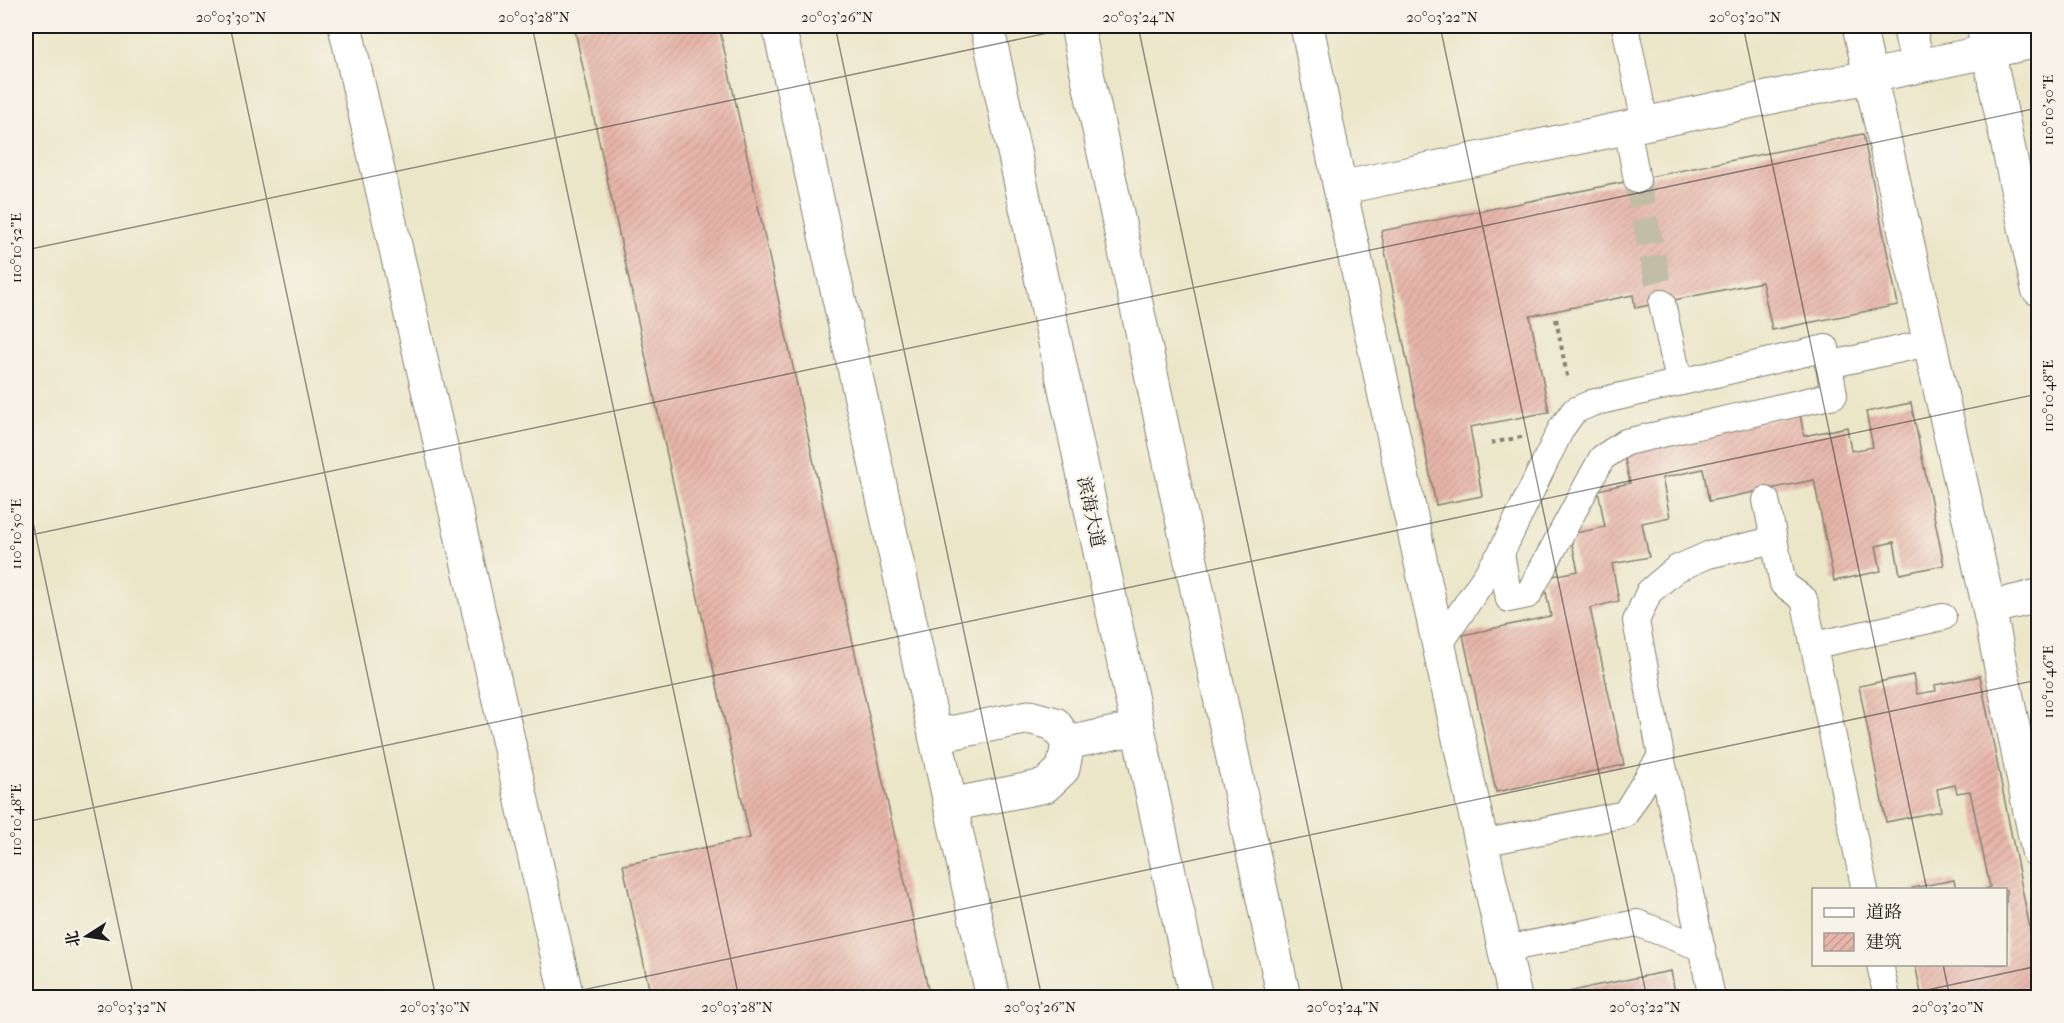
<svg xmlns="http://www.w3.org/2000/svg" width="2064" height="1023" font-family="'IM FELL French Canon','Noto Serif SC',serif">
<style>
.building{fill:url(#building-hatch)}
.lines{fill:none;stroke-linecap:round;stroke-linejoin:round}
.pedestrian-tunnel{stroke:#c2bea6;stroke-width:26;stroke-dasharray:26 13;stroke-linecap:butt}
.pedestrian-casing{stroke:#848172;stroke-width:28}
.minor-casing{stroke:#848172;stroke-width:35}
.trunk-casing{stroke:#848172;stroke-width:35}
.path{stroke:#848172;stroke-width:4;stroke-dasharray:4.5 4.5;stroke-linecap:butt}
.pedestrian{stroke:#fff;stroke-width:26}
.minor{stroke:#fff;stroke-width:33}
.trunk{stroke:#fff;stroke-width:33}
.ticks{fill:none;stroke:#1c1c1c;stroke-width:1.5;stroke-opacity:0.45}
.labels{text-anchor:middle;stroke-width:4.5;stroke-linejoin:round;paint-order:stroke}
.street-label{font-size:18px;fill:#1c1c1c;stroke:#f7f3e8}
.neatline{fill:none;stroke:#1c1c1c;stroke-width:2}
.ticks-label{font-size:15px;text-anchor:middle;fill:#1c1c1c}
</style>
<defs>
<pattern id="building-hatch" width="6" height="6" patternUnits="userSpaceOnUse" patternTransform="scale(1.5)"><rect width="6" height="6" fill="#e7b5a9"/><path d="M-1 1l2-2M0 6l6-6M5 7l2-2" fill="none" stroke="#c69b91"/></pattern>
</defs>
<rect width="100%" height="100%" fill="#f7f3e8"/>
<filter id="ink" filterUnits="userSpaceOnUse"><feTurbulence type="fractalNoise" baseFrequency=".0167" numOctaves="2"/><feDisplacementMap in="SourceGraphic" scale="12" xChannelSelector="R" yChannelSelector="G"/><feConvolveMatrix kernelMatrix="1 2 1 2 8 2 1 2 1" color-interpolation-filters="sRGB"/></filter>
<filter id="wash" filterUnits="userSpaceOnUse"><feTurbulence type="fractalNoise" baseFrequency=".008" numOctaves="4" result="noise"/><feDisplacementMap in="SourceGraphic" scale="24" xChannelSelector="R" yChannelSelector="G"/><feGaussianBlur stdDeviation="1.35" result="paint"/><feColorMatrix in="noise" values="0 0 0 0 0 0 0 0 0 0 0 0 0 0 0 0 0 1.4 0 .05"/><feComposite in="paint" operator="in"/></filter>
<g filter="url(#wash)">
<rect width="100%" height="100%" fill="#ece6c9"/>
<g id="blocks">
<path class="building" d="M574 26H719L930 998H651L623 865 750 838Z
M1863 134 1898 305 1772 330 1762 282 1635 308 1633 295 1530 316 1549 412 1470 427 1482 496 1436 505 1381 231Z
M1911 403 1944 565 1900 574 1894 542 1876 546 1881 571 1834 581 1814 480 1709 501 1703 469 1662 478 1670 517 1642 523 1649 557 1612 564 1619 601 1590 608 1624 765 1496 792 1463 635 1551 616 1543 578 1578 571 1570 534 1605 527 1598 490 1630 483 1623 450 1800 414 1804 436 1847 427 1851 451 1873 447 1866 412Z
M1913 675 1917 694 1936 691 1935 685 1980 676 2038 969V998H1922L1915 964H2006V890H1984L1990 887 1970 791 1957 793 1955 785 1937 789 1941 811 1886 822 1859 686Z
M1954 880 1956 890H1912V888Z
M1671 971 1676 998H1544L1594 986Z"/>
</g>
</g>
<g filter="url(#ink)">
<use href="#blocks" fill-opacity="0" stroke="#848172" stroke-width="1.5"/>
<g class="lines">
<path class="pedestrian-tunnel" d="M1637 180 1662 303"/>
<g class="pedestrian-casing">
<path id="pedestrian" d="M1625 26 1645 123
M1627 127 1637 180
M1662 303 1679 381
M1826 348 1834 395 1626 442 1602 458 1528 595 1509 599 1501 553 1561 429 1574 411 1592 403Z
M1828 365 1928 343
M1766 500 1783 584 1804 599 1865 890
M1439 645 1501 553
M1815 645 1943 617
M1482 843 1625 814 1661 756
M1505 949 1637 923 1702 948
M1880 964 1887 998
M1712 998 1661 756 1636 621 1649 592 1676 569 1708 555 1774 540"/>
</g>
<g class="minor-casing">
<path id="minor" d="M345 26 567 998
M779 26 993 998
M1307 26 1340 188 1515 998
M1859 26 1989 608 2038 851
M1909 26 1918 66
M1983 26 2038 289
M1340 188 2038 41
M1989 608 2038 596
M935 736 1029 717 1055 724 1068 743 1063 769 1045 786 950 805
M1068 743 1137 728"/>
</g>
<g class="trunk-casing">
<path id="trunk" d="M987 26 1196 998
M1077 26 1284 998"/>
</g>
<path class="path" d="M1556 319 1568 381
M1491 443 1526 436"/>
<use href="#pedestrian" class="pedestrian"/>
<use href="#minor" class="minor"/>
<use href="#trunk" class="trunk"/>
</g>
</g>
<path class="ticks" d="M230 26 436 998M532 26 739 998M835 26 1042 998M1138 26 1344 998M1440 26 1647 998M1743 26 1927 890M26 250 1081 26M26 489 134 998M26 536 2038 108M26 822 2038 394M1943 964 1950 998M545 998 2038 680M1890 998 2038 966"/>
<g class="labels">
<g class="street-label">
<text transform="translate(1091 512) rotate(78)" y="6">滨海大道</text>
</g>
</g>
<rect width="2064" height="1023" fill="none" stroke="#f7f3e8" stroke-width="66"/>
<rect x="1812" y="888" width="195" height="78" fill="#f7f3e8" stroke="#9f9d96" stroke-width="1.5"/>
<rect x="1824" y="908" width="30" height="9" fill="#ffffff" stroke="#9f9d96" stroke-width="1.5"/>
<text x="1866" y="918" font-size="18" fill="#1c1c1c">道路</text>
<rect x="1824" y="933" width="30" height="18" fill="url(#building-hatch)" stroke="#9f9d96" stroke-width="1.5"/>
<text x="1866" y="948" font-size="18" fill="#1c1c1c">建筑</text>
<g transform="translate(87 936) rotate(258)" stroke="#f7f3e8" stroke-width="4.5" paint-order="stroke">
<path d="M0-4.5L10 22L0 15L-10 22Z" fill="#1c1c1c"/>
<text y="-9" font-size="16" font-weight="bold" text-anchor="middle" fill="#1c1c1c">北</text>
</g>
<rect x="33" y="33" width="1998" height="957" class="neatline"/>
<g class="ticks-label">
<text x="231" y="22">20°03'30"N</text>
<text x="534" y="22">20°03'28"N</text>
<text x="837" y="22">20°03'26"N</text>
<text x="1139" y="22">20°03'24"N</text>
<text x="1442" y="22">20°03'22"N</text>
<text x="1745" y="22">20°03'20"N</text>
<text transform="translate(2048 110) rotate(-90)" y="5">110°10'50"E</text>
<text transform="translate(16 248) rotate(-90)" y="5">110°10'52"E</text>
<text transform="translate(2048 396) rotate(-90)" y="5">110°10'48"E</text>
<text transform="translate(16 534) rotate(-90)" y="5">110°10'50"E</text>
<text transform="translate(2048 682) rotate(-90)" y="5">110°10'46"E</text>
<text transform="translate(16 820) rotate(-90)" y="5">110°10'48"E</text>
<text x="132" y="1012">20°03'32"N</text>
<text x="435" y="1012">20°03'30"N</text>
<text x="737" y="1012">20°03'28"N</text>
<text x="1040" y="1012">20°03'26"N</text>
<text x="1343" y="1012">20°03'24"N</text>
<text x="1645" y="1012">20°03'22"N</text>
<text x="1948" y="1012">20°03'20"N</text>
</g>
</svg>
